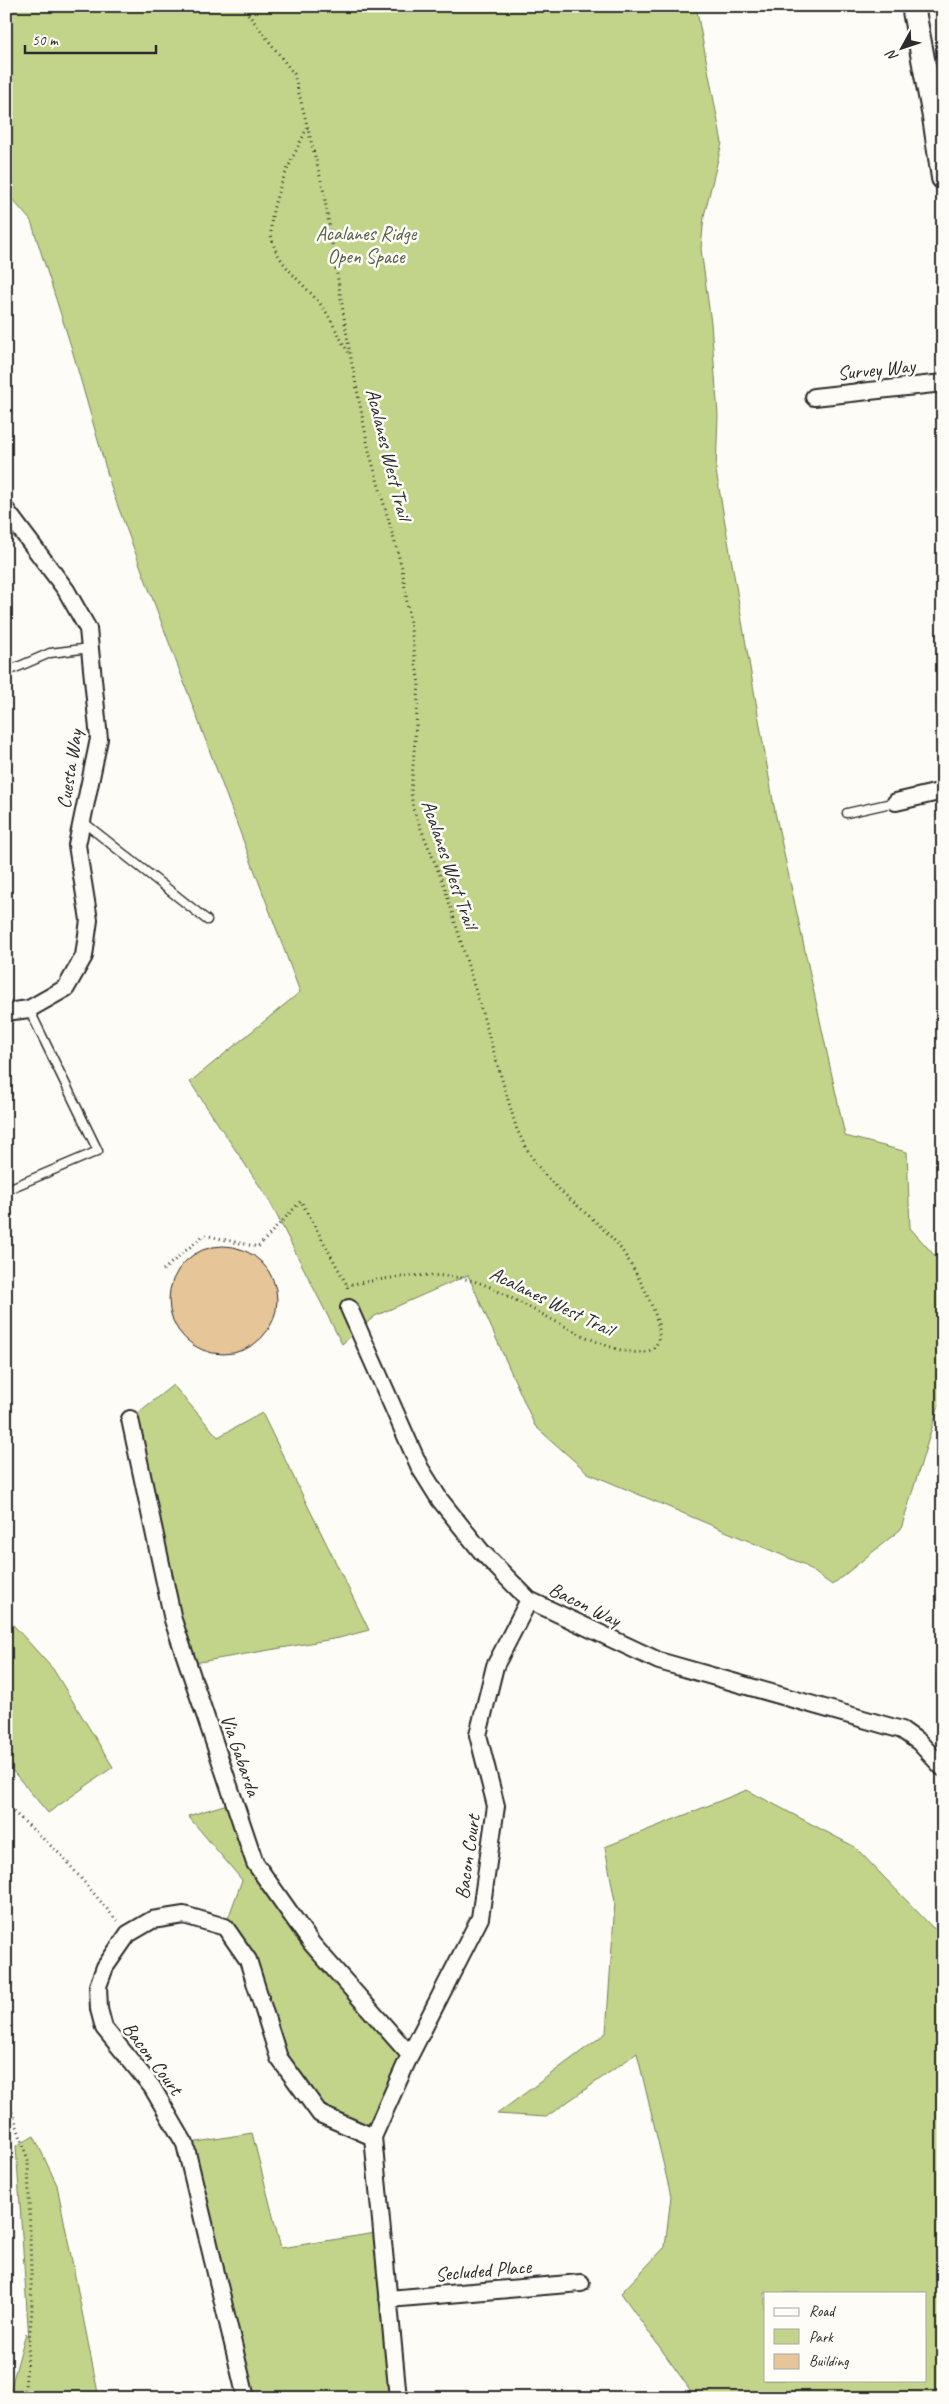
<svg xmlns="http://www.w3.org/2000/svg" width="949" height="2404" font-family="Caveat,sans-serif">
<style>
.green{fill:#c2d489;stroke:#76805a;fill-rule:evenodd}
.building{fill:#e6c598;stroke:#2b2b2b}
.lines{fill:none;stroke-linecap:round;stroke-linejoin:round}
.lane-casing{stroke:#2b2b2b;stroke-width:11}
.street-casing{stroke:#2b2b2b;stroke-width:20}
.secondary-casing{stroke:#2b2b2b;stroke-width:26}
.path{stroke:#2b2b2b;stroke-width:3;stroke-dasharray:1 4;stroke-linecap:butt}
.lane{stroke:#fdfcf7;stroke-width:8}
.street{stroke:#fdfcf7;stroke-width:16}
.secondary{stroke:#fdfcf7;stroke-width:22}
.labels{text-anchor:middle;stroke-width:5;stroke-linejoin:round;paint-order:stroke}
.park-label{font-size:20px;fill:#585e47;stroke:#fdfcf7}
.street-label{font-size:20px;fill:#2b2b2b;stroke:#fdfcf7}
</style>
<rect width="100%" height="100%" fill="#fdfcf7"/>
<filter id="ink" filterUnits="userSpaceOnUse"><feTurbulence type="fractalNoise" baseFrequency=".02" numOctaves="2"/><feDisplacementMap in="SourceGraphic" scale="10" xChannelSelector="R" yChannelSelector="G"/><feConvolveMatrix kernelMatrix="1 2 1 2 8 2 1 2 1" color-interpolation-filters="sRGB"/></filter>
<g filter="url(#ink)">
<path class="green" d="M6 6H696L722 143 704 216 701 249 711 323 718 415 716 471 775 812 845 1136 907 1152 910 1228 943 1265V1402L938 1408 901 1529 832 1585 803 1564 588 1473 535 1426 468 1275 375 1316 342 1344 269 1200 190 1082 300 992 113 493 71 346 31 221 6 192Z
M173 1385 218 1437 262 1413 369 1630 339 1638 188 1664 130 1419Z
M6 1617 53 1669 113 1767 48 1813 6 1763Z
M747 1790 855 1847 933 1928 943 1933V2398H696L621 2293 665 2247 671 2196 637 2053 546 2117 497 2114 606 2033 615 1902 605 1847ZM765 2293H925V2380H765Z
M234 1802 255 1863 410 2055 373 2137 314 2107 279 2058 248 1960 225 1927 242 1880 188 1816Z
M252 2133 281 2248 382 2232 398 2398H246L185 2144Z
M34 2136 57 2185 99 2398H8L26 2333 29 2340 16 2146Z"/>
<path class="building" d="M169 1300a54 54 0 1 1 108 0a54 54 0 1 1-108 0Z"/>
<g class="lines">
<g class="lane-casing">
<path id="lane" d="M6 672 50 653 90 648
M847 813 896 802
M82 821 207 920
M6 1094H7
M6 1190 98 1151 29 1009"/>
</g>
<g class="street-casing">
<path id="street" d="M814 397 943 383
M6 510 66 590 88 629 99 739 77 845 89 920 84 956 66 988 29 1009 6 1012
M896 802 943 791
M349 1308 420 1468 440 1500 481 1551 529 1600 659 1661 902 1730 919 1742 943 1768
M130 1419 173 1620 255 1863 312 1944 410 2055
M388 2299 581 2283
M246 2398 185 2144 152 2087 104 2028 99 2009 98 1986 105 1967 128 1934 152 1920 184 1915 225 1927 248 1960 279 2058 320 2114 373 2137
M398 2398 373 2137 410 2055 480 1918 496 1806 478 1735 495 1666 529 1600"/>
</g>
<g class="secondary-casing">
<path id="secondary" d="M913 6 934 117 943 178"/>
</g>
<path class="path" d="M242 6 294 74 323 188 350 354 369 451 402 568 419 684 411 792 413 809 444 885 517 1130C525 1146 533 1161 545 1175 568 1201 600 1221 621 1249 633 1266 658 1311 659 1331 661 1382 569 1328 551 1319 531 1308 511 1298 490 1287 444 1267 395 1277 347 1285
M307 128C293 158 261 214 274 246 283 271 313 291 326 312 334 325 340 339 348 352
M163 1270 204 1235 258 1247 301 1201 347 1285 348 1292
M6 1805 62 1856 118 1922
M6 2093 28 2160 32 2309 24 2398"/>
<use href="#lane" class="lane"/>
<use href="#street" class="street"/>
<use href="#secondary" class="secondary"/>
</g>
</g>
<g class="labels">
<g class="park-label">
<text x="366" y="240">Acalanes Ridge<tspan x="366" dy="23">Open Space</tspan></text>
</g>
<g class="street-label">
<text transform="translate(876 369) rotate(-6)" y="7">Survey Way</text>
<text transform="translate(389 454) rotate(76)" y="7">Acalanes West Trail</text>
<text transform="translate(69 769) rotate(-81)" y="7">Cuesta Way</text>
<text transform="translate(450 864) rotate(71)" y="7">Acalanes West Trail</text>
<text transform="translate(552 1301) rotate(26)" y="7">Acalanes West Trail</text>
<text transform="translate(585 1604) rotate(26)" y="7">Bacon Way</text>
<text transform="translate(241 1755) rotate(71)" y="7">Via Gabarda</text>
<text transform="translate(467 1857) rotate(-82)" y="7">Bacon Court</text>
<text transform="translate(153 2058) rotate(53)" y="7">Bacon Court</text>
<text transform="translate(483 2270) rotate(-5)" y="7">Secluded Place</text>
</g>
</g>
<rect width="949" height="2404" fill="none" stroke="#fdfcf7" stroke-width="25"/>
<rect x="12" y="12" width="924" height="2379" fill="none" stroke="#2b2b2b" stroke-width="2" filter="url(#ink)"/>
<rect x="764" y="2292" width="162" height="90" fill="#fdfcf7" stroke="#a9a8a5"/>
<rect x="774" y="2308" width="25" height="8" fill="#fdfcf7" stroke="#a9a8a5"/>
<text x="809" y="2316" font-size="15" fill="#2b2b2b">Road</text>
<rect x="774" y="2329" width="25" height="15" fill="#c2d489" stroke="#a9a8a5"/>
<text x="809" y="2342" font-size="15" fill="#2b2b2b">Park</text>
<rect x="774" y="2354" width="25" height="15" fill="#e6c598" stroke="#a9a8a5"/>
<text x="809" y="2366" font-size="15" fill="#2b2b2b">Building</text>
<g transform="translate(902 48) rotate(230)" stroke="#fdfcf7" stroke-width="4" paint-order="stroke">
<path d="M0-4L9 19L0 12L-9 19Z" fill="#2b2b2b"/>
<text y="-8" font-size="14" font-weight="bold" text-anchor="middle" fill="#2b2b2b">N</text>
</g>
<path d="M25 45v8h131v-8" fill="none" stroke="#2b2b2b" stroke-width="2.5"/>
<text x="32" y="45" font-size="15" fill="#2b2b2b" stroke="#fdfcf7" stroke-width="4" paint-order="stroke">50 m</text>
</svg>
